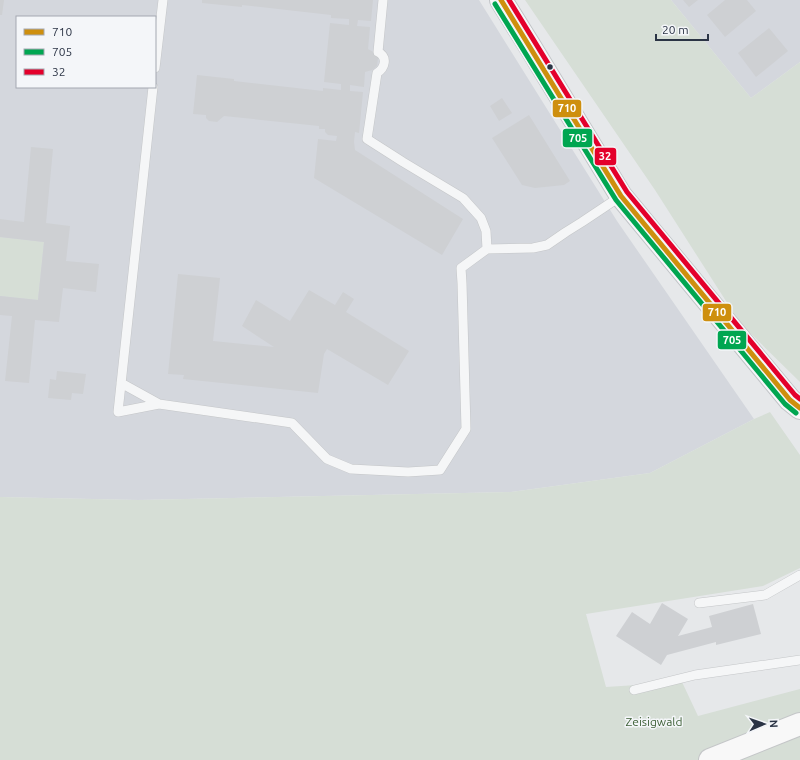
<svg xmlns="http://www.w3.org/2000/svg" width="800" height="760" font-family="Ubuntu,sans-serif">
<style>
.built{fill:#d4d7dd;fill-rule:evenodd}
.green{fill:#d6ded6}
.building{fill:#ced0d3}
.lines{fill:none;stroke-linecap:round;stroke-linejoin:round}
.lane-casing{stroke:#c4c6c8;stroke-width:10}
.secondary-casing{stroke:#c4c6c8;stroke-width:24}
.primary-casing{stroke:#c2c5c8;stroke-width:24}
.lane{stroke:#f5f6f7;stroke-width:9}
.secondary{stroke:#f8f8f8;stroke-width:22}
.primary{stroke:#f8f8f8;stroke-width:22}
.bus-1-casing{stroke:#f4f6f9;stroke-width:8}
.bus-2-casing{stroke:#f4f6f9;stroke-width:8}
.bus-3-casing{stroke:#f4f6f9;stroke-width:8}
.bus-1{stroke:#ce8f0e;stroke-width:5}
.bus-2{stroke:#00a651;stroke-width:5}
.bus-3{stroke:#e4002b;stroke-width:5}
.bus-dot{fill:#2b3445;stroke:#f4f6f9;stroke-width:1.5}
.labels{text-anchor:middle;stroke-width:3;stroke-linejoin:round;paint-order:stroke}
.park-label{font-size:12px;fill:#3f6138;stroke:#f4f6f9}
.line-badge{stroke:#f4f6f9;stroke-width:1.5}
.badge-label{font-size:11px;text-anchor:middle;font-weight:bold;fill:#fff}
</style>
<rect width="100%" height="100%" fill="#e6e8ea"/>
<path class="built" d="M0 0H479L617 221 754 419 650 473 511 492 138 500 0 497ZM17 17H155V87H17Z
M671 0H800V62L751 98Z"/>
<path class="green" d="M525 0H671L751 98 800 62V382L740 323 655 190Z
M0 237 44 242 38 300 0 296Z
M770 412 800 455V568L763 586 586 614 606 687 682 682 698 716 800 689V760H0V497L138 500 511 492 650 473 754 419Z"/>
<path class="building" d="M0 0H4L2 15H0Z
M202 0H373L371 21 358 20 357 26 370 27 368 49 375 53 378 58 377 66 372 70 365 72 364 87 350 85V91L363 92 359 133 355 132 354 142 355 150 463 219 442 255 314 178 318 139 336 141 337 136 328 135 325 132V129H319V126L224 116 217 122 209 121 206 118V115L193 114 197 75 234 79V81L323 91V88L341 90V84L324 82 330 23 349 25V19L331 18V15L242 5V7L202 3Z
M683 0H698L689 7Z
M725 0H747L756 11 725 37 707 15Z
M769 28 788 51 756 77 738 53Z
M502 98 512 113 499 121 490 106Z
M529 115 570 181 564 185 535 188 522 185 492 138Z
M31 147 53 149 46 223 70 226 66 261 99 264 96 292 63 288 59 322 35 320 29 383 5 381 12 316 0 315V296L38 300 44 242 0 237V219L24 222Z
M178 274 220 278 213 341 274 347 242 326 256 300 290 321 309 290 335 305 343 292 354 299 346 312 409 351 388 385 327 349 324 354 318 393 183 379 184 375 168 374Z
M57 371 86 374 83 394 72 393 71 400 48 398 50 379 56 380Z
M662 603 688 619 678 636 712 627 709 616 753 604 761 634 716 645V642L667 655 661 665 616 636 632 612 650 624Z"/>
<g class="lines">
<g class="lane-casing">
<path id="lane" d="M383 0 378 52C388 57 385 68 377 73L367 139 403 162 463 198 481 218 486 231 487 249
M155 68 163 0
M153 87 118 412 159 404 292 423 327 459 351 469 408 472 440 470 466 429 462 283 461 268 487 249 533 248 547 245 566 232 582 222 621 196
M121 383 159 404
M699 603 765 595 800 575
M634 690 695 675 800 660"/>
</g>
<g class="secondary-casing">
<path id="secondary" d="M710 760 800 724"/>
</g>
<g class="primary-casing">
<path id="primary" d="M501 0 531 48 621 196 790 400 800 408"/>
</g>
<use href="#lane" class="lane"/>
<use href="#secondary" class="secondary"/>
<use href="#primary" class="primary"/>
<g class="bus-1-casing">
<path id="bus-1" d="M501 0 621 196 790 400 800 408"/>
</g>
<g class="bus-2-casing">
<path id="bus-2" d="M495 4 616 200 785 404 796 413"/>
</g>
<g class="bus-3-casing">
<path id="bus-3" d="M509 0 627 192 795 395 800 399"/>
</g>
<use href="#bus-1" class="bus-1"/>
<use href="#bus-2" class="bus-2"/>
<use href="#bus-3" class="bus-3"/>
</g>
<circle class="bus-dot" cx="550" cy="67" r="3.5"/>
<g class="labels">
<g class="park-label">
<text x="654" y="726">Zeisigwald</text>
</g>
</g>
<g class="line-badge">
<rect x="552" y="99" width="30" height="19" rx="4" fill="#ce8f0e"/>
<rect x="562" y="128" width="31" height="20" rx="4" fill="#00a651"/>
<rect x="594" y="147" width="23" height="19" rx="4" fill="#e4002b"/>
<rect x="702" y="303" width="30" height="19" rx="4" fill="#ce8f0e"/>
<rect x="717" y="330" width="30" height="20" rx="4" fill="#00a651"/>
</g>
<g class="badge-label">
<text x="567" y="112">710</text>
<text x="578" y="142">705</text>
<text x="605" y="160">32</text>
<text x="717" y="316">710</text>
<text x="732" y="344">705</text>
</g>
<rect x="16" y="16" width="140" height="72" fill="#f4f6f9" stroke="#a4a8b1"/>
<rect x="24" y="29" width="20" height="6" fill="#ce8f0e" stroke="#a4a8b1"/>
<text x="52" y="36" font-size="12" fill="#2b3445">710</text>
<rect x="24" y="49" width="20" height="6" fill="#00a651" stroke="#a4a8b1"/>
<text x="52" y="56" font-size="12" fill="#2b3445">705</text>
<rect x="24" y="69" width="20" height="6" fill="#e4002b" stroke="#a4a8b1"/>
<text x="52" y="76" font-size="12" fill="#2b3445">32</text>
<g transform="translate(764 724) rotate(88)" stroke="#f4f6f9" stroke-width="3" paint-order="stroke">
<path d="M0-3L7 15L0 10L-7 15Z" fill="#2b3445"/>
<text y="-6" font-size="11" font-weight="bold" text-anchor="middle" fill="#2b3445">N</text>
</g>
<path d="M656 34v6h52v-6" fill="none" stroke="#2b3445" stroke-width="2"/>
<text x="662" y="34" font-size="12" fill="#2b3445" stroke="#f4f6f9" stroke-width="3" paint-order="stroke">20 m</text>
</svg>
